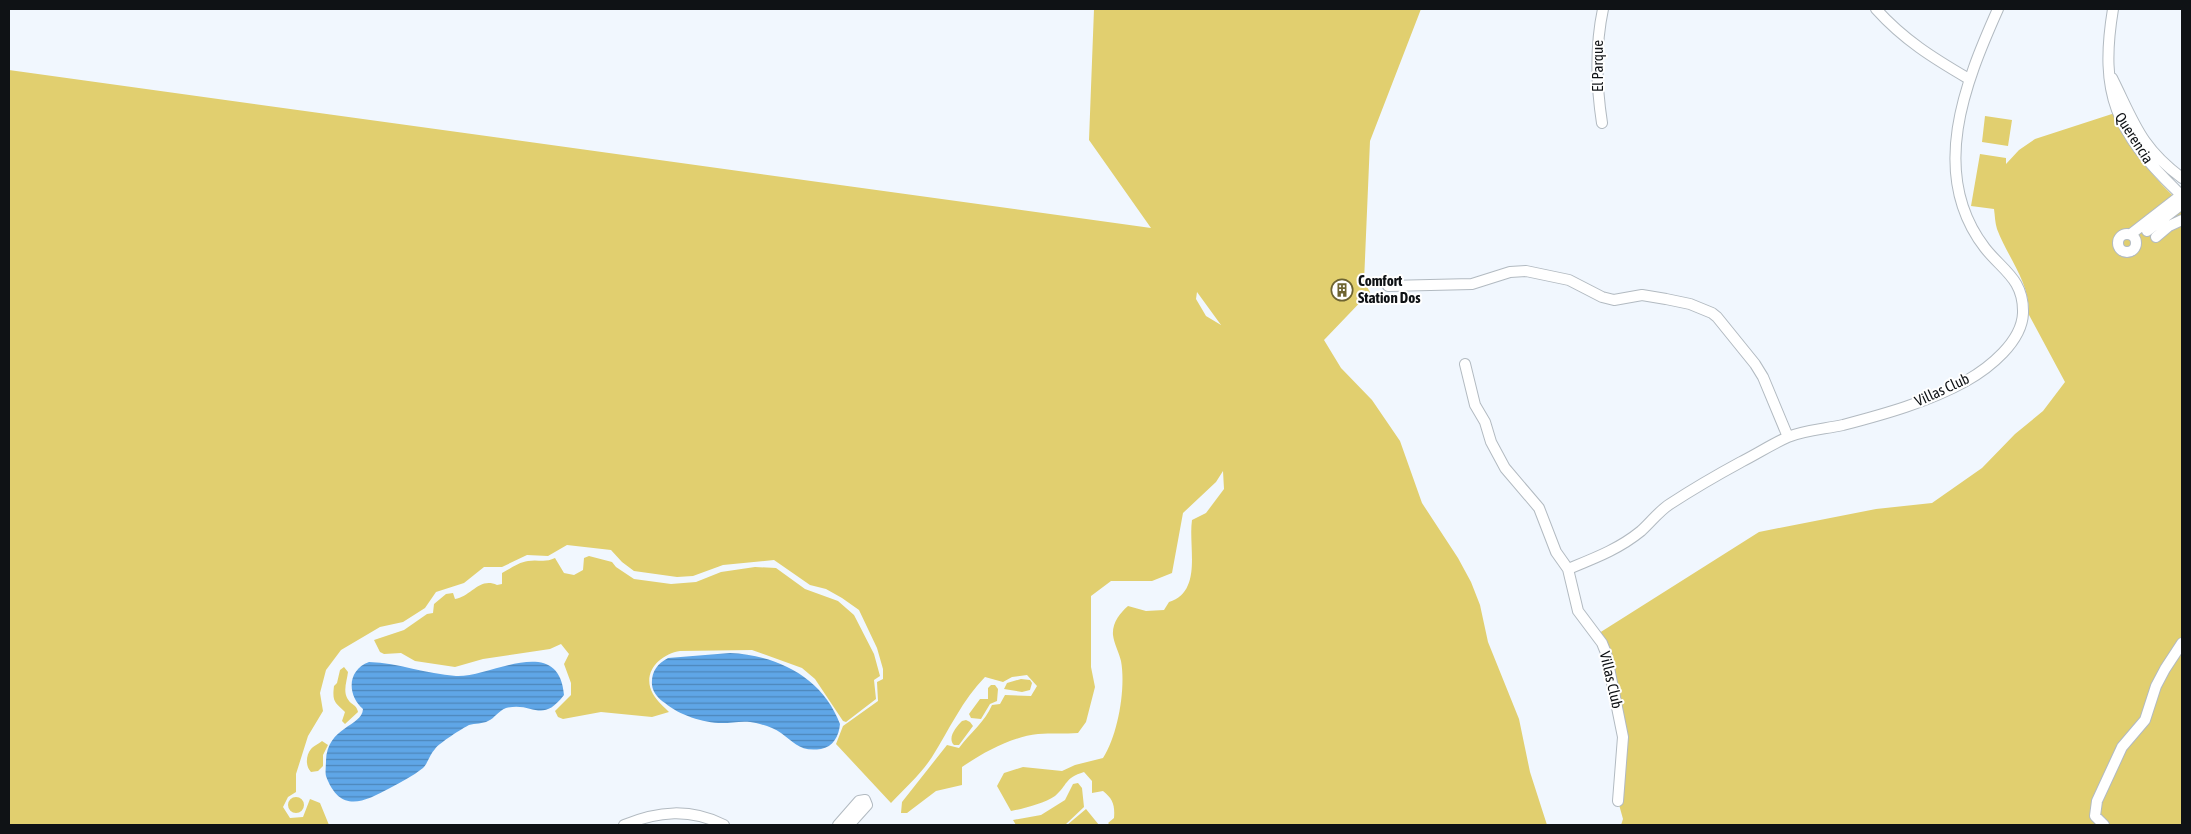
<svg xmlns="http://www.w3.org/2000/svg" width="2191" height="834" font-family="'Asap Condensed',sans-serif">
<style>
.grass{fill:#e1cf6f;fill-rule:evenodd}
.water{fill:url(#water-rules)}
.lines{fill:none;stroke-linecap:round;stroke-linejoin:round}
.street-casing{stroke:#b2bac1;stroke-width:12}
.street{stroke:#fff;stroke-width:10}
.labels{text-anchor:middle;stroke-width:4;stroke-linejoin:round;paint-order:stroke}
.street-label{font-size:15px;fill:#0f1215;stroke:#fff}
.poi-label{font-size:15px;font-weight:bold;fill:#0f1215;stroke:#fff;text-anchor:start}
</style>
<defs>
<pattern id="water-rules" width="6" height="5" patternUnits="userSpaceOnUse" patternTransform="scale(1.25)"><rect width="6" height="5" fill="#5fa6e7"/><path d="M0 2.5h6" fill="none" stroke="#4d86ba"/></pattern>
</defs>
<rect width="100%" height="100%" fill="#f1f7fe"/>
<path class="grass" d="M1094 9H1421L1370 141 1364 282 1370 292 1324 340 1341 368 1372 400 1400 441 1422 503 1458 558 1471 582 1480 605 1488 642 1519 719 1530 772 1547 825H1110L1108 823 1114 818C1115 805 1113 799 1103 791L1092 793V781L1084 772C1064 778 1068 785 1055 796 1045 803 1023 809 1011 811L997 786 1004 773 1023 767 1062 771 1075 765 1103 758C1118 735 1126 688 1121 661 1119 652 1114 644 1113 635 1112 623 1120 613 1128 606L1146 611 1164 610 1169 602C1203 591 1188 547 1192 520L1206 513 1224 489 1223 471 1216 482 1183 513 1172 573 1152 581H1111L1091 596V667L1095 687 1086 722 1078 733C1065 734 1051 733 1038 734 1011 737 984 752 962 767V785L936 791 907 813H901L902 802 947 745 959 748C970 733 985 722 992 705L1000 704 1005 695 1031 696 1037 686 1027 675 1012 677 1003 682 985 677C963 699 949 730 932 757 921 774 905 788 891 803L836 744 843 726 878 701 877 682 883 679V669L877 648 859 610 842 598 826 589 810 585 774 560 723 565 693 576 677 577 634 571 622 562 611 550 567 545 548 556 527 555 502 567H484L464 583 436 592 425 608 403 622 380 627 341 650 326 670 320 693 323 711 308 736 296 774V792L288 797 283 807 290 818 303 817 310 799 320 803 329 825H9V70L1151 228 1089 140ZM1197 292 1221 325 1206 316 1196 299Z
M2115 113C2130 147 2154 180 2182 204V825H1621L1623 819 1618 801 1623 737 1596 635 1759 532 1876 509 1932 503 1982 468 2015 434 2043 411 2065 382 2029 315C2030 282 2008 258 1997 229 1995 223 1995 216 1994 209L1971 206 1980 154 2006 158V164L2019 150 2035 139Z
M1985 116 2012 120 2008 146 1982 142Z
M589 556 612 562 616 567 634 579 671 584 696 582 721 572 755 567 776 568 805 589 838 601 854 615 874 654 880 676 874 680 876 699 846 722 843 721 815 679 802 668 752 650 680 651C660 654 641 673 653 694 657 701 664 707 669 712L652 717 601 712 563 719 558 717 555 711 571 695V683L564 664 569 654 561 644 550 649 483 659 455 667 415 661 401 653 384 654 380 652 374 640 404 630 427 614 433 613 434 604 446 594 453 593 455 599C471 597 479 577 497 585L502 584V573C510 569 519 562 528 561 538 559 545 563 555 558L564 573 574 575 583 570 584 558Z
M344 667 348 672C347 682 341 694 351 703 355 706 357 707 358 712L345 724 342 721 345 712C335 702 332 702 334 686L337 683 340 670Z
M1021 679 1030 680 1032 683 1030 690 1022 692 1004 689 1007 683Z
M991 685H995L998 689 997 701 990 704 981 719 971 718 969 714 980 699H988V688Z
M966 720 970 722 973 726 959 745H954C947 738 956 727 962 721Z
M322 741 328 745 323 755V766L318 771 311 772C305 766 306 755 311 749 313 746 319 744 322 741Z
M1078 783 1082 788 1084 807 1065 825H1016L1013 820 1041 815 1065 800 1073 784Z
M288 805a8 8 0 1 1 16 0a8 8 0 1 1-16 0Z
M1086 809 1099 825H1067Z"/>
<path class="water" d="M730 653C778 655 823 678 840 724 839 736 833 747 821 749 800 752 795 743 781 733 774 728 764 725 756 723 744 720 733 723 722 723 703 723 679 715 665 703 659 699 653 693 652 685 651 672 657 664 668 658Z
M369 662C399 663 426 674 456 676 489 678 559 632 564 695 541 725 533 701 506 708 498 711 495 718 488 721 483 724 475 723 469 725 463 728 439 743 435 749 430 754 428 763 423 768 413 776 401 782 390 788 364 802 340 814 326 776 325 772 326 766 326 761 327 726 362 727 363 709 347 695 347 670 369 662Z"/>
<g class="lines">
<g class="street-casing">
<path id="street" d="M1876 9C1904 40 1933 58 1969 79
M2113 9C2099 94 2116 132 2177 191
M2112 78C2134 122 2140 147 2182 178
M1602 123C1596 84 1595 47 1603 9
M2147 231 2182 204
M2118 243a9 9 0 1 1 18 0a9 9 0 1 1-18 0Z
M2131 234 2180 196
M2156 237 2169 226 2182 220
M1388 286 1472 284 1510 272 1526 271 1569 280 1602 297 1614 300 1642 295 1666 299 1690 304 1712 313 1717 317 1755 364 1763 377 1788 437
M1465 364 1475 405 1485 422 1491 442 1505 468 1539 508 1556 552 1568 569 1578 611 1602 643 1606 653 1623 737 1618 801
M1568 569C1595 558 1619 549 1641 531 1651 522 1659 511 1670 504 1693 489 1717 475 1741 462 1757 454 1772 444 1788 437 1805 430 1825 429 1843 425 1885 414 1928 402 1966 381 1989 368 2022 342 2023 313 2024 279 2002 270 1985 248 1928 174 1965 83 1998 9
M624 825C658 811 690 808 724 825
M838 825 859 801 865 800 867 805 849 825
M2104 825 2095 816 2097 801 2122 747 2145 720 2156 686 2165 669 2182 643"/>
</g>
<use href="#street" class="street"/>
</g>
<defs>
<g id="building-ring" transform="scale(1.125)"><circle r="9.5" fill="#fff" stroke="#6e6431" stroke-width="1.5"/><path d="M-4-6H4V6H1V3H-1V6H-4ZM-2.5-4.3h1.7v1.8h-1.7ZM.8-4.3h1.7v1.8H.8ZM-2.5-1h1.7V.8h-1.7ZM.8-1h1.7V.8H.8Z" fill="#6e6431"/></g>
</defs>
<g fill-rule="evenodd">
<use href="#building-ring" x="1342" y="290"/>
</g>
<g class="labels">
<g class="street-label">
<text transform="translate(1598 66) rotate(-90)" y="5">El Parque</text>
<text transform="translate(2134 138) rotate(57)" y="5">Querencia</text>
<text transform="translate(1942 390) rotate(-25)" y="5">Villas Club</text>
<text transform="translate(1611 680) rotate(77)" y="5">Villas Club</text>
</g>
<g class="poi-label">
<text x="1358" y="286">Comfort<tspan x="1358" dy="17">Station Dos</tspan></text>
</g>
</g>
<rect width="2191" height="834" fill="none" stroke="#0f1215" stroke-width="20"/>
</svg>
